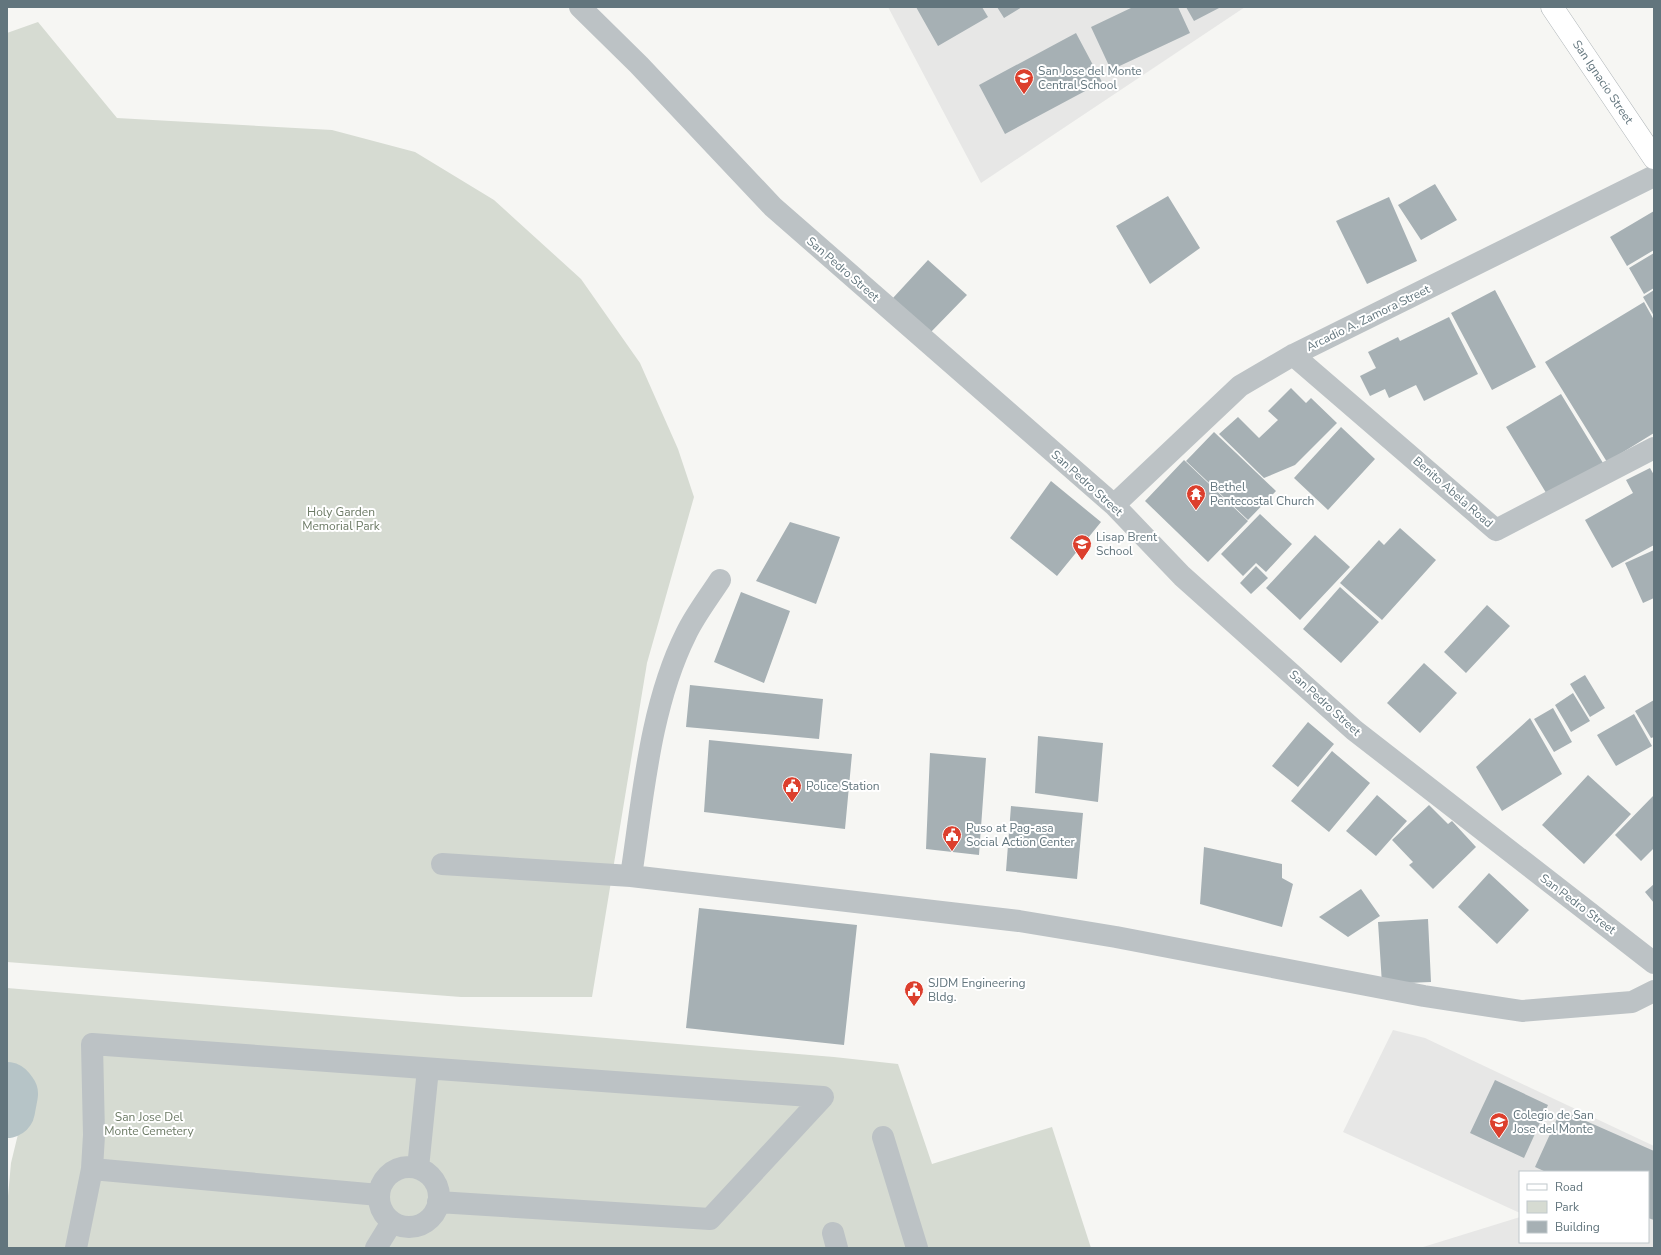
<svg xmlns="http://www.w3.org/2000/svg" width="1661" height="1255" font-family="'Nunito Sans',sans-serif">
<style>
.built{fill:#e7e7e6}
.green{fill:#d6dbd2}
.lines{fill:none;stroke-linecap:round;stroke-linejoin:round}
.river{stroke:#b6c4c7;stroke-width:56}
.building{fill:#a6b0b4}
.major-casing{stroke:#b0b6b9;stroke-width:23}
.minor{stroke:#bcc2c5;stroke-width:22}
.major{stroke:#fff;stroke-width:22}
.labels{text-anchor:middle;stroke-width:4;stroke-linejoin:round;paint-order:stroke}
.poi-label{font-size:12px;fill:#62757d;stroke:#fff;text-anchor:start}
.street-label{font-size:12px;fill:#62757d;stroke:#fff}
.park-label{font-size:12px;fill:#6c7a65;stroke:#fff}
</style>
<rect width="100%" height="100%" fill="#f6f6f3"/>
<path class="built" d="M888 7H1245L981 183Z
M1393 1030 1425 1038 1654 1146V1248H1420L1520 1217V1242H1648V1172H1520V1213L1343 1132Z"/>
<path class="green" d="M38 22 117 118 332 130 415 152 494 200 581 279 640 363 678 449 694 497 647 663 592 997H461L7 962V33Z
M7 988 834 1057 898 1064 932 1164 1052 1127 1091 1248H7V1207L11 1163 29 1089 7 1068Z"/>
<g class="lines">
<path class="river" d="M7 1090 10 1094 7 1110"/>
</g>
<path class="building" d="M916 7H982L988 17 938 46Z
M997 7H1022L1004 18Z
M1133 7H1178L1190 33 1111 70 1091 27Z
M1186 7H1221L1194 21Z
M1076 33 1102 82 1005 134 979 85Z
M1435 184 1457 220 1421 240 1398 205Z
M1168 196 1200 248 1150 284 1116 226Z
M1389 197 1417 261 1367 284 1336 221Z
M1654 211V250L1627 266 1610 237Z
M1654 253V288L1644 294 1629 268Z
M928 260 967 295 930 333 893 298Z
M1495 290 1536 367 1492 390 1451 313Z
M1654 290V316L1643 297Z
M1644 302 1654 320V433L1607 462 1545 362Z
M1449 317 1478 374 1424 401 1416 385 1389 398 1385 389 1370 396 1360 376 1376 368 1368 352 1398 337 1400 341Z
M1291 388 1306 403 1311 398 1337 423 1295 465 1264 478 1219 434 1238 417 1259 438 1278 420 1268 411Z
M1561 394 1603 463 1548 496 1506 427Z
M1341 427 1375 459 1328 510 1294 478Z
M1214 432 1276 491 1248 520 1186 461Z
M1184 460 1248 521 1208 562 1145 501Z
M1650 468 1654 475V545L1612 568 1585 520 1633 493 1626 480Z
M1051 481 1101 522 1057 576 1010 538Z
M1260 514 1292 544 1266 572 1256 563 1243 576 1221 554Z
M790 522 840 537 816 604 756 581Z
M1400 528 1436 560 1382 620 1340 583 1379 540 1384 545Z
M1315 535 1350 567 1300 620 1266 588Z
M1654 550V598L1643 603 1625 563Z
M1256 566 1268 578 1251 594 1240 583Z
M1340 587 1379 622 1341 663 1303 629Z
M741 592 790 611 764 683 714 662Z
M1487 605 1510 626 1466 673 1444 652Z
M1424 663 1457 693 1420 733 1387 703Z
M1585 675 1605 708 1590 717 1570 684Z
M690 685 823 699 819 739 686 727Z
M1573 693 1590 721 1571 732 1555 705Z
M1654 700V737L1651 738 1635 711Z
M1553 708 1572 742 1554 752 1534 719Z
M1634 714 1652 746 1616 766 1597 735Z
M1530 718 1562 774 1502 811 1476 767Z
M1308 722 1334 744 1298 787 1272 766Z
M1038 736 1103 743 1098 802 1035 793Z
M709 740 852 754 845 829 704 812Z
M1332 751 1370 783 1329 832 1291 801Z
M930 753 986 758 979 855 926 849Z
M1588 775 1631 814 1584 864 1542 825Z
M1377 795 1407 821 1376 856 1346 831Z
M1654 795V848L1641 861 1615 835Z
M1429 805 1448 824 1452 821 1476 847 1433 889 1409 865 1413 862 1392 840Z
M1011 806 1083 813 1077 879 1006 871Z
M1204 847 1282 864V878L1293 884 1282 927 1200 904Z
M1489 873 1529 910 1497 944 1458 907Z
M1654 884V903L1645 892Z
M1361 889 1380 916 1348 937 1319 917Z
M699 908 857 925 844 1045 686 1028Z
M1428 919 1431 982 1382 984 1378 922Z
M1495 1080 1548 1105 1524 1158 1470 1133Z
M1561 1110 1654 1151V1220L1648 1218V1172H1546L1535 1167Z"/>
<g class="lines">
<g class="major-casing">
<path id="major" d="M1552 7 1654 158"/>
</g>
<path class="minor" d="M580 7 639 65 773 207 1114 505 1182 576 1354 730 1654 963
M1293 355 1496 530 1654 448
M1114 505 1240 386 1293 355 1654 176
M442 864 631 876 1019 921 1116 937 1424 996 1522 1011 1632 1002 1654 991
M631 876C643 797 650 706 686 634 695 615 709 597 720 580
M883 1137 917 1248
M379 1197a30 30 0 1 1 60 0a30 30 0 1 1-60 0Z
M418 1168 428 1069
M92 1169 379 1195
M833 1233 837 1248
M76 1248 92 1169 94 1135 92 1044 823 1097 710 1219 438 1202
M376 1248 392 1222"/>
<use href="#major" class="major"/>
</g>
<defs>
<g id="school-pin" transform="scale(1)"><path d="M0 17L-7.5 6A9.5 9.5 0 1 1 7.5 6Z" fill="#dc3f2d" stroke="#fff"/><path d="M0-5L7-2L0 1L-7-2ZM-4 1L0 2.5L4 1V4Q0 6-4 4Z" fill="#fff"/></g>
<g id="temple-pin" transform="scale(1)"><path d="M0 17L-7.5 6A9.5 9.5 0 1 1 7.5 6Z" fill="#dc3f2d" stroke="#fff"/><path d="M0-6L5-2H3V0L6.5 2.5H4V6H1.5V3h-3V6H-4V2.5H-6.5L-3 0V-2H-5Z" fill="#fff"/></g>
<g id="civic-pin" transform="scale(1)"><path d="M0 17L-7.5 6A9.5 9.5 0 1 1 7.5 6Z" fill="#dc3f2d" stroke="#fff"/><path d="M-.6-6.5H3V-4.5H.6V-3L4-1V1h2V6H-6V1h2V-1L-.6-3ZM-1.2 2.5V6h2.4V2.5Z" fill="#fff"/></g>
</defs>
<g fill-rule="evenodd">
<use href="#school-pin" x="1024" y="78"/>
<use href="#temple-pin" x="1196" y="494"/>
<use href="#school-pin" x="1082" y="544"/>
<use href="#civic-pin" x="792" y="786"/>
<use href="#civic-pin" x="952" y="835"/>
<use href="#civic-pin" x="914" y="990"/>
<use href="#school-pin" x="1499" y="1122"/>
</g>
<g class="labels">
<g class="poi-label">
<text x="1038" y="75">San Jose del Monte<tspan x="1038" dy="14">Central School</tspan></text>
<text x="1210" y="491">Bethel<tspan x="1210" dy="14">Pentecostal Church</tspan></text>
<text x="1096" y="541">Lisap Brent<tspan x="1096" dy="14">School</tspan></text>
<text x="806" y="790">Police Station</text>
<text x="966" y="832">Puso at Pag-asa<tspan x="966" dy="14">Social Action Center</tspan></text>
<text x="928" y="987">SJDM Engineering<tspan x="928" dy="14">Bldg.</tspan></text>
<text x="1513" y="1119">Colegio de San<tspan x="1513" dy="14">Jose del Monte</tspan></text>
</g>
<g class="street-label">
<text transform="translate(1603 82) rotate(56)" y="4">San Ignacio Street</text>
<text transform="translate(843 269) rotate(41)" y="4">San Pedro Street</text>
<text transform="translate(1368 318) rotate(-26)" y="4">Arcadio A. Zamora Street</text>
<text transform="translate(1087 483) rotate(42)" y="4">San Pedro Street</text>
<text transform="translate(1453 492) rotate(41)" y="4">Benito Abela Road</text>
<text transform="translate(1325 703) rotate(42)" y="4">San Pedro Street</text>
<text transform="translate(1578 904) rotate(37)" y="4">San Pedro Street</text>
</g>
<g class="park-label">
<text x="341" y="516">Holy Garden<tspan x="341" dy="14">Memorial Park</tspan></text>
<text x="149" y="1121">San Jose Del<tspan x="149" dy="14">Monte Cemetery</tspan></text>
</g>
</g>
<rect width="1661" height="1255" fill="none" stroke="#62757d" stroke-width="16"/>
<rect x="1519" y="1171" width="130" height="72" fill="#ffffff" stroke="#c0c8cb"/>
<rect x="1527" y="1184" width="20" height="6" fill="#ffffff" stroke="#c0c8cb"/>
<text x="1555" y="1191" font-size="12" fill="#62757d">Road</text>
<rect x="1527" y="1201" width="20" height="12" fill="#d6dbd2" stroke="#c0c8cb"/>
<text x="1555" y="1211" font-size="12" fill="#62757d">Park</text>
<rect x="1527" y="1221" width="20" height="12" fill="#a6b0b4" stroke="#c0c8cb"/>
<text x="1555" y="1231" font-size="12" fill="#62757d">Building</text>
</svg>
